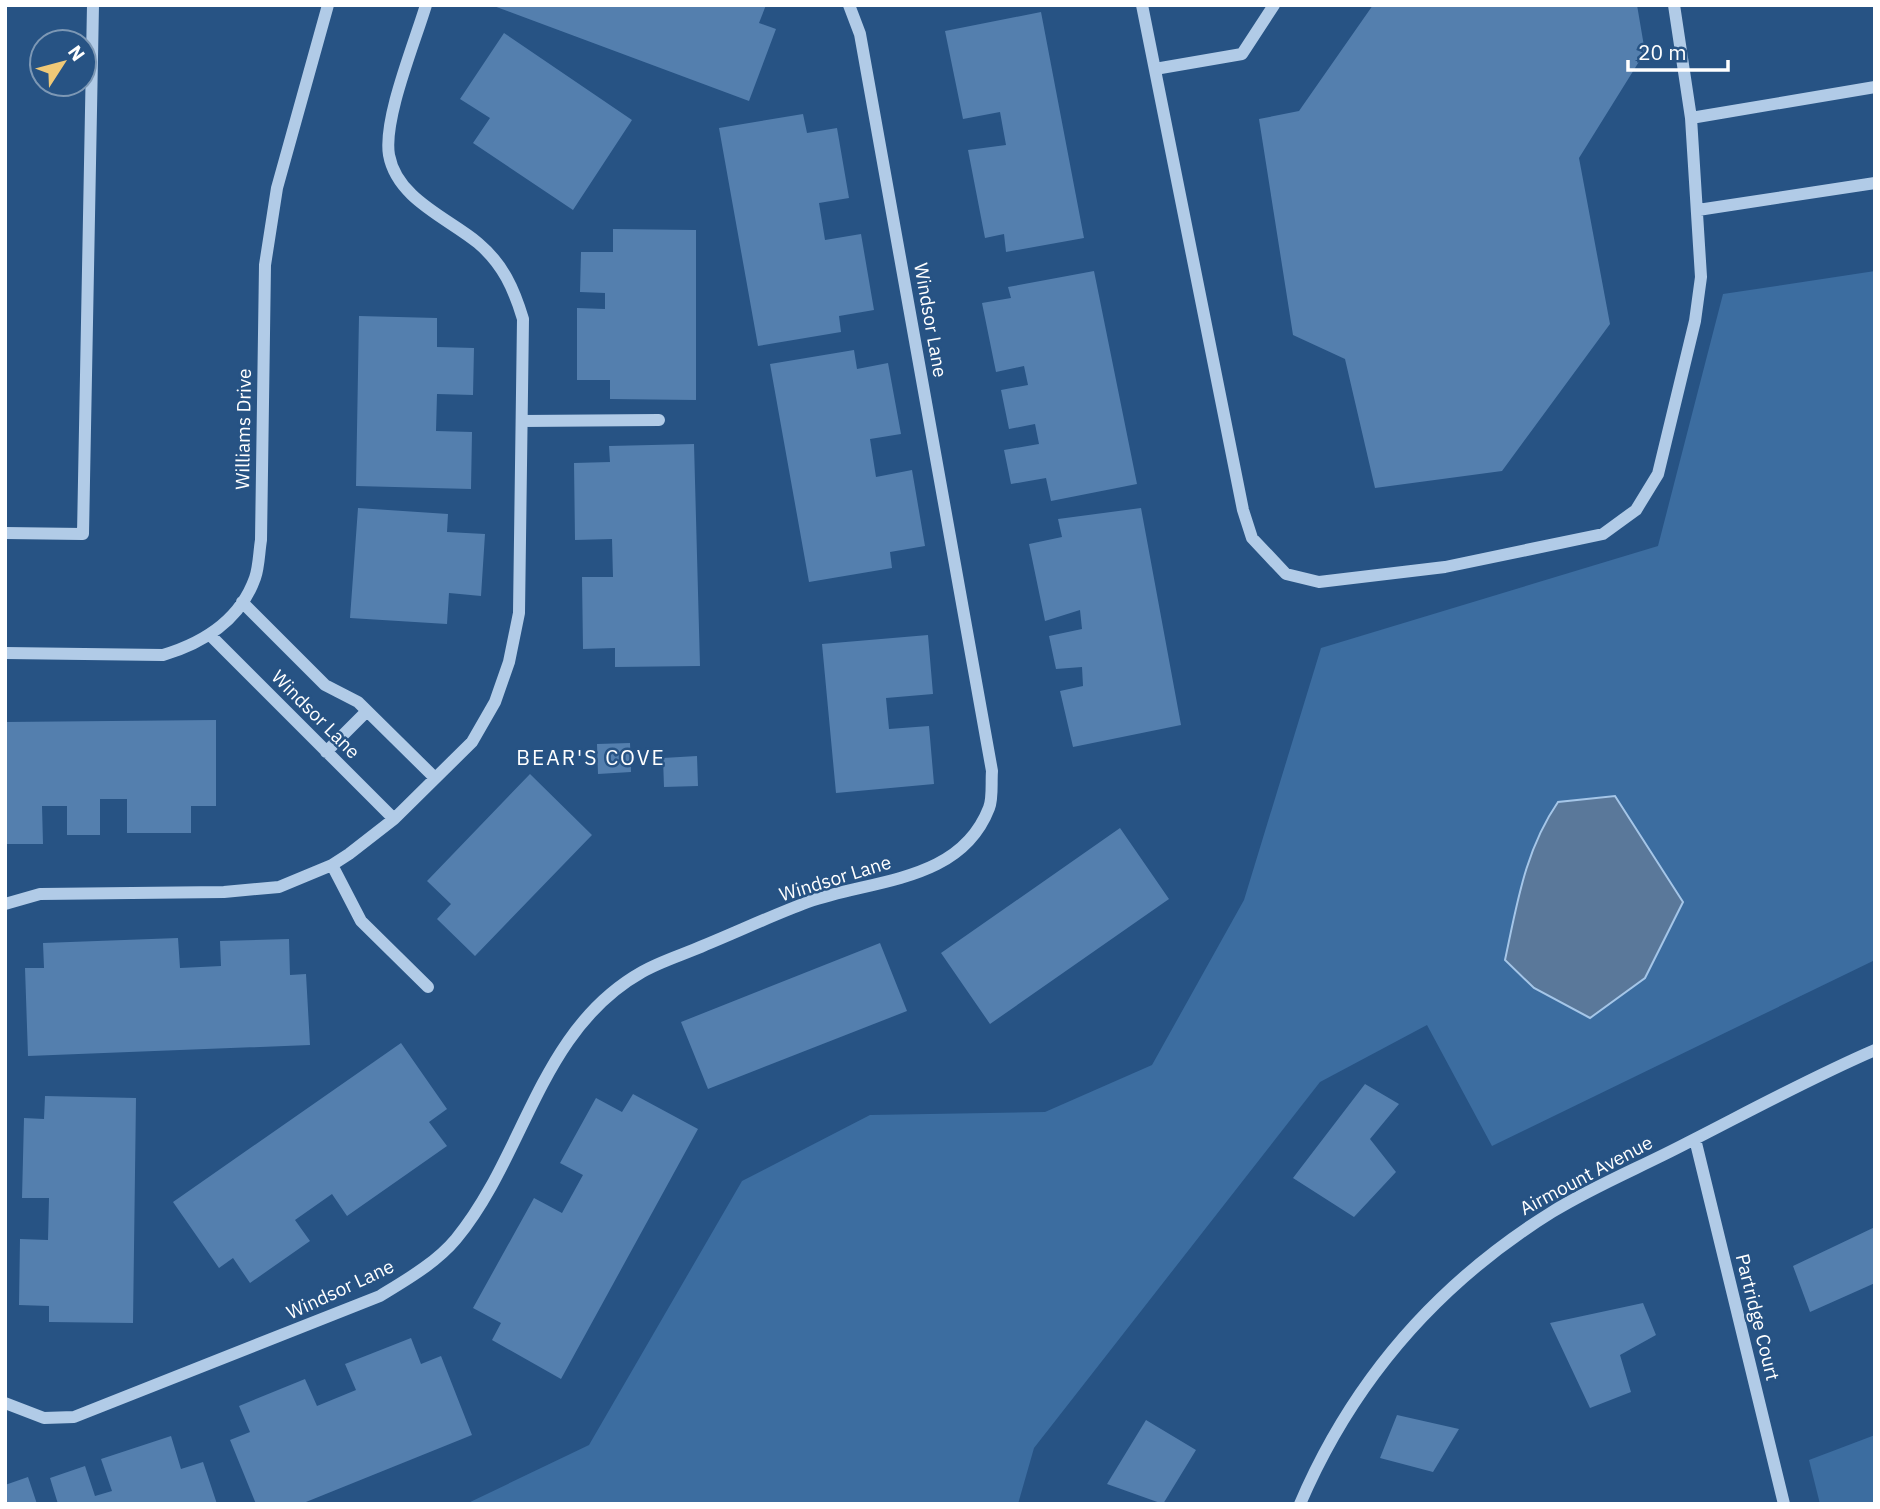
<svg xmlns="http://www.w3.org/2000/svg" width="1880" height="1509" font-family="'IBM Plex Sans',sans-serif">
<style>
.green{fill:#3c6da0}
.water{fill:#5a789a;stroke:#a5c6e8;stroke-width:2}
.building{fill:#547fae}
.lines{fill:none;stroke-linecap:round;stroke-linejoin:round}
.minor{stroke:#b1cbe7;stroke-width:12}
.labels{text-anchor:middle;stroke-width:5;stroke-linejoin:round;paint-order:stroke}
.street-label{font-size:19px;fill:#fff;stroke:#275384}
.neighbourhood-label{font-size:21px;letter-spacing:2px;fill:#fff;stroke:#275384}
</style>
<rect width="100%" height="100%" fill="#275384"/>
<path class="green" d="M1875 271V960L1492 1146 1427 1025 1320 1082 1034 1448 1018 1504H466L589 1445 742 1181 870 1115 1045 1112 1152 1065 1244 900 1321 648 1658 546 1723 294Z
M1875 1435V1504H1820L1809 1460Z"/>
<path class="water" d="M1615 796 1683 902 1645 978 1590 1018 1534 988 1505 960C1517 904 1525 850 1558 802Z"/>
<path class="building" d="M491 5H766L759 23 776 29 749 101Z
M1373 5H1637L1645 52 1579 158 1610 324 1502 471 1375 488 1345 359 1293 335 1259 119 1299 111Z
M1041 12 1084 238 1006 252 1004 234 985 238 968 150 1006 145 1000 112 963 119 945 31Z
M504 33 632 120 573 210 473 143 490 118 460 99Z
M803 114 807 133 837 128 849 198 819 203 825 240 861 234 874 310 839 316 841 332 758 346 719 128Z
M613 229 696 230V400L610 399V380H577V308L605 309V293L580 292 581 252H613Z
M1094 271 1137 484 1051 501 1046 478 1011 484 1004 450 1039 444 1035 424 1009 429 1001 390 1028 385 1024 366 996 372 982 303 1011 298 1008 287Z
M359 316 437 318V347L474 348 473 395 437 394 436 431 472 432 471 489 356 486Z
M854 350 857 369 888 363 901 434 870 439 876 477 912 470 925 546 890 552 892 568 809 582 770 364Z
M694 444 700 666 615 667V648L583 649 582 577H613L612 539 575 540 574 463 610 462 609 446Z
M358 508 448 514 447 532 485 534 481 596 449 593 447 624 350 618Z
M1141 508 1181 725 1073 747 1060 691 1083 686 1082 667 1056 669 1049 636 1082 629 1080 610 1045 621 1029 544 1062 537 1058 519Z
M928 635 933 694 886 698 889 729 929 726 934 784 836 793 822 644Z
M216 720V806H191V833H127V799H100V835H67V806H42L43 844H5V722Z
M630 743 631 772 598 774 597 744Z
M697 756 698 786 664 787 663 758Z
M530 774 592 835 475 956 437 919 451 904 427 881Z
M1120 828 1169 899 990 1024 941 953Z
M178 938 180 968 221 966 220 941 289 939 290 975 306 974 310 1045 28 1056 25 968H44L43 943Z
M880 943 907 1011 708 1089 681 1022Z
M401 1043 447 1109 429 1122 447 1146 347 1216 332 1194 295 1220 310 1241 250 1283 233 1258 219 1268 173 1202Z
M1365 1084 1399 1104 1370 1139 1396 1172 1354 1217 1293 1178Z
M633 1094 698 1129 561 1379 492 1340 501 1323 473 1308 534 1198 562 1213 583 1175 560 1163 596 1098 622 1112Z
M45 1096 136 1098 133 1323 49 1322V1306L19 1305 20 1239 48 1240 49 1198H22L24 1118 44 1119Z
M1875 1227V1283L1810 1312 1793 1266Z
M1643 1303 1656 1335 1620 1355 1631 1392 1590 1408 1550 1323Z
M411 1338 421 1364 441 1356 472 1435 301 1504H256L230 1440 250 1432 239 1406 305 1379 317 1406 356 1390 345 1364Z
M1397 1415 1459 1429 1433 1472 1380 1458Z
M1146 1420 1196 1450 1163 1504 1107 1484Z
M171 1436 181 1469 203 1462 217 1504H58L50 1478 85 1466 95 1496 112 1491 101 1459Z
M28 1477 37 1504H5V1485Z"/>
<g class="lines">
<path class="minor" d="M1142 5 1243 510 1252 538 1286 574 1319 582 1445 567 1603 534 1636 510 1658 474 1695 321 1701 277 1691 118 1674 5
M1155 69 1242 54 1274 5
M1691 118 1875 87
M1698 210 1875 183
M522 421 659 420
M5 533 83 534 93 5
M242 602 325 685 358 702 435 778
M210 635 394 819
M5 653 163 655C203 643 240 620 255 578 259 567 259 552 261 540L265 265 277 188 328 5
M326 752 367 711
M332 865 361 921 428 987
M5 904 40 894 224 892 279 887 332 865 349 854 394 819 472 742 495 702 509 662 519 613 523 319C514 289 503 264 478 243 448 218 397 199 389 155 383 119 415 42 426 5
M1695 1139 1784 1504
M5 1403 44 1418 74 1417 380 1296C406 1280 436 1263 456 1239 526 1154 539 1030 642 972 661 961 685 954 705 945 739 931 773 915 808 902 872 879 960 883 989 808 993 798 991 783 992 771L860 34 849 5
M1300 1504C1353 1380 1438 1283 1552 1212 1594 1186 1641 1167 1685 1144 1748 1112 1810 1078 1875 1050"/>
</g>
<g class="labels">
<g class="street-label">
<text transform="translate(931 320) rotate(80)" y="7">Windsor Lane</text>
<text transform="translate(243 429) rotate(-89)" y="7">Williams Drive</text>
<text transform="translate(316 714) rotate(45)" y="7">Windsor Lane</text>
<text transform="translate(835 878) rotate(-17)" y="7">Windsor Lane</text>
<text transform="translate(1586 1175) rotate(-28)" y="7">Airmount Avenue</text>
<text transform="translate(340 1289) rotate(-25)" y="7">Windsor Lane</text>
<text transform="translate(1758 1317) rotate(76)" y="7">Partridge Court</text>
</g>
<g class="neighbourhood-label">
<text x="591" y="765">BEAR'S COVE</text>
</g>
</g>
<rect width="1880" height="1509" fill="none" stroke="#ffffff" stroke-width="14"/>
<g transform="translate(63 63) rotate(54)"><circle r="33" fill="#275384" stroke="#7d98b5" stroke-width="2"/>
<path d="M0-5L12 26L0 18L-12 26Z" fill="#f0c977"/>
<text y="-10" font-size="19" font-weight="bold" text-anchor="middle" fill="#ffffff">N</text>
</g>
<path d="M1628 60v10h100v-10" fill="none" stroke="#ffffff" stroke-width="3.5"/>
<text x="1638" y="60" font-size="21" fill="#ffffff" stroke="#275384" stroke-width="5" paint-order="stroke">20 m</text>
</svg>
